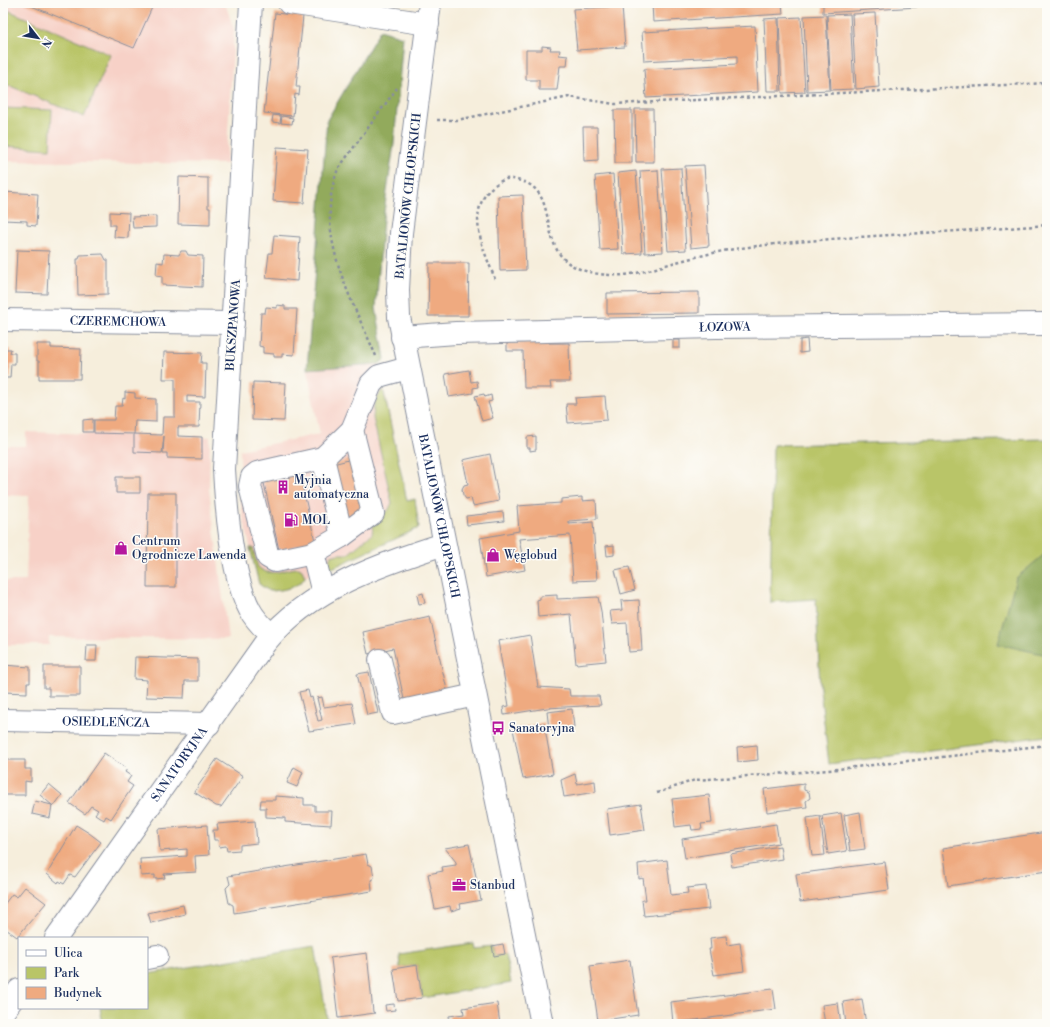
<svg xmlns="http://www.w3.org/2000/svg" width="1050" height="1027" font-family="'Libre Bodoni',serif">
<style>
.built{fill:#f7d1c7}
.green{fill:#b9c567;stroke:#6a7a62}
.forest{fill:#92aa5c;stroke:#566c5d}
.building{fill:#efaa80}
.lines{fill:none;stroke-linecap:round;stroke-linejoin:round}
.minor-casing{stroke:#888e9d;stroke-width:24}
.path{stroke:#888e9d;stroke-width:2.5;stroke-dasharray:3 3;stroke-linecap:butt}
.minor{stroke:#fff;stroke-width:22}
.labels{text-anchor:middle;stroke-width:3;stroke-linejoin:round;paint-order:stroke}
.street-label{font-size:12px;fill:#1b2f5e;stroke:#fdfcf7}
.poi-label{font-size:12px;fill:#1b2f5e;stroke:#fdfcf7;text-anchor:start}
</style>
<rect width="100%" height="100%" fill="#fdfcf7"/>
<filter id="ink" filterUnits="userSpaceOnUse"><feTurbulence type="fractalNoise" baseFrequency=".025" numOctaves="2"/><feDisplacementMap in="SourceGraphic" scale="8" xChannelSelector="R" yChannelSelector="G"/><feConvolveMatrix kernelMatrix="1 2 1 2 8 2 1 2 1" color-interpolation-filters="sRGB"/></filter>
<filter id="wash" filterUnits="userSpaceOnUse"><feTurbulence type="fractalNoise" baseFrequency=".012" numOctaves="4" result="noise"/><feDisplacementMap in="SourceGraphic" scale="16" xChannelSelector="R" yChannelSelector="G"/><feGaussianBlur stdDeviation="0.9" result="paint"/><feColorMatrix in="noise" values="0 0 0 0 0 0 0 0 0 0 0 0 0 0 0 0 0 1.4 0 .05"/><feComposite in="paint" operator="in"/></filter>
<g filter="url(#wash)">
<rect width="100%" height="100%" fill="#f6eedc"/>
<path class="built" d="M3 3H225L234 30 226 164 3 161Z
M379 364 407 501 415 499 419 528 330 569 328 567 305 577 303 581 287 588 269 591 259 584 243 517 239 485 241 477 240 450 320 434 307 369Z
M26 432 210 437 209 489 228 639 49 637V645H3V581H26L29 496 3 495V446H26Z"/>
<path class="green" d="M5 9 111 55 84 117 3 83V15Z
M3 108 52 110 50 149 3 146Z
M383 388 407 501 415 499 419 528 330 569 328 564 331 556 338 554H348L372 534 374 519 388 511 392 503 373 418 374 404Z
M1047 439V736L829 764 820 689 816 599 770 602 773 445Z
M250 548H253L258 567C272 579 283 568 299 568L302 570 305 577C299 588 280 591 269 591L259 584Z
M473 943 474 948 492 946 494 956 505 954 511 983 422 998 417 965 400 968 399 954Z
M315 946 328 1024H103L100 1008H147V974Z"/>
<path class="forest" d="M380 30 403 37 394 144 383 219 376 308 385 359 379 364 307 369 327 120Z
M1047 552V655L998 644 1016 578Z"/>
<g id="blocks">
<path class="building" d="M24 3H154L134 48Z
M366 3H392L391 10 366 7Z
M652 3H782L783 14 653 22Z
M823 3H917V7L823 13Z
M622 6 625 47 577 50 573 9Z
M275 13 303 16 296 87H300L299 95 295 94 293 116 264 113Z
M875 13 879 87 856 89 852 14Z
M850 14 854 89 831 90 827 15Z
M826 15 830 90 807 91 804 16Z
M801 17 805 92 782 93 779 18Z
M778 18 780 91H767L764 19Z
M755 26 758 92 646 98 644 69 737 64V56L644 61 642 32Z
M542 46 551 47 550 50H560L559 55 568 56 567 66H560L557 90H539V80H526V50H542Z
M635 109H653L654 162H636Z
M614 110H632V163H615Z
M273 115 281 116 280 123 272 122Z
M282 116 293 118 292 124 281 123Z
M583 127H597L598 160 584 161Z
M277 147 308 149 304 203 273 201Z
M704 165 709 246 691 248 685 166Z
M681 168 686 250 668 251 662 169Z
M658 170 663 252 645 253 640 171Z
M636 171 642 253 623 254 618 173Z
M613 174 618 249 600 250 595 176Z
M179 177 208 178V208H210V225L178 224Z
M3 192 38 194 36 226 27 225V221L3 220Z
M523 195 526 270 500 271 498 196Z
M110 212 129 213 128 238 114 237 115 225H110Z
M156 216V227L133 228 132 217Z
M274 235 300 237 297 281 266 278 269 253H272Z
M17 250 49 251 47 294 15 293Z
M181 251H186L188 255 203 256 202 287 162 285V276L156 275 157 262 163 263 164 254 179 255Z
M103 254 106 260H108V294L78 295 77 259H79L80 255Z
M429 263H469L468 316H428Z
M699 292V313L607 314V293Z
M277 305 285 306V309H297L294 355 282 354V357H274V354L263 353V347L259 346 261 313H265L266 307 277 308Z
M807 339 808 352 800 353V340Z
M673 340H680V348H673Z
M549 342V343H569L570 382H550L551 388H524L523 351H507V343Z
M37 344H51V348L81 349 80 379H39V361H37Z
M3 349H11L10 353H15V364H11L10 378H3Z
M164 352 202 353 201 363H206L205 397 187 396V402H200L199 427H178V436L202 437V459L167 458V453H163L164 436 162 453 134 452V434L94 433V420H114L115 406H122L123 398 125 399V392L135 393V398L156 399V422L135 421 134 434 162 435 163 417H175V379H163Z
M469 370 471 382 477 381 478 387 473 388V393L449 397 445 374Z
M253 382 286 383 284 421 252 420Z
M484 394 485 397 491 395 492 401 488 402 493 418 482 421 475 396Z
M605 396 607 420 568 423 566 404H576L575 398Z
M93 419V432H83V420Z
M536 436V450L530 451V448H527V437Z
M490 454 499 501 473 506 471 498 466 499 463 495 462 489 464 485 468 484 463 460Z
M356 458 372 522 345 529 329 465Z
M299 471 315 541 279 550 263 479Z
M116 477H140V493H116Z
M148 493H176V587H147Z
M582 497V501L596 500 597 519 569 521V524L593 522 597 580 573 581 570 535 519 539 525 570 486 577 480 538 519 531 517 506 561 503V499Z
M503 512 504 521 467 525 466 516Z
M614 545V555L607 556 606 546Z
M629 567 635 590 621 594 615 570Z
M423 593 425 603 419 604 417 595Z
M557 595V599L598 597 601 611 606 661 576 664 571 614 538 617 537 600 540 599V596Z
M639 600 642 651 629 652 627 623 612 624 610 611 622 610 621 601Z
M430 617 448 694 405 704 393 648 368 654 363 632Z
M530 635 538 687 569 689 570 696H599L601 705 547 708 504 715 503 707 509 706 498 641Z
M87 645H97L96 661H86Z
M135 657 198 659V681H185L184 698 146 697 147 680 134 679Z
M3 665 30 667V683H27V693L3 692Z
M44 666H80V696H49V688H44Z
M369 672 378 713 367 715 357 674Z
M308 690 310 698 312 697 318 721 322 720 317 698 322 697 324 707 352 703 356 724 309 731 299 692Z
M572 709 574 727 549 729 547 712Z
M544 723 553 774 523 779 513 729Z
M757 745 758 760 738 762 737 747Z
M104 753 127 769 125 772 131 776 127 782 133 786 111 819 106 816 104 820 95 814 98 810 91 806 85 814 69 803Z
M217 759 243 776 221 807 216 806 194 792Z
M3 760H25V769H31V782L25 781V795H3Z
M294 767 303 772 297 787 287 783Z
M575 774 577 784 595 781 596 792 564 797 561 780Z
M49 784 62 795 54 806 52 805 50 818 32 814 35 801 52 805 40 795Z
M804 784V790L809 792 810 798 806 801 807 807 767 812 764 789Z
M709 795 712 823 701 824 702 829 692 830 691 825 675 827 672 799Z
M275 796 304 798V805H315V811H332L331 825 285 822V818L266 817V808H260L261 800H275Z
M641 804 645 830 610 835 607 809Z
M860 812 865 849 850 851 844 815Z
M841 813 847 851 828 854 822 816Z
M820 816 825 855 812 856 807 818Z
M255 821 257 843 240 845V850L227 851 226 846 219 847 218 840H214L213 830H218L217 824Z
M776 824 779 843 685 858 682 839Z
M76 825 89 833 101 842 75 877 70 875 64 884 59 881 58 883 47 874Z
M207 825 209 855 195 856 196 872 164 874 165 878 155 879V875L141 876 140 859 187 856V849L160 851 158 829Z
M1047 832V871L948 886 943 848Z
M469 844 481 900 460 904 461 908 451 911 450 906 435 909 428 874 443 871 442 867 456 865V862L445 848Z
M780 846 782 859 732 867 730 854Z
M366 854 368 864 372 866 374 878 371 880 372 891 234 913 233 905 229 903 226 888 230 884 228 876Z
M667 860 671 895 688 893 687 888 706 886 709 909 644 916 642 900H646L643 878 639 879 638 864Z
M885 862 889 890 800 902 796 874Z
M25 887 46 903 17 937 3 927V906L12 894 17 897Z
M183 905 185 914 151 923 148 913Z
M726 936 727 945 740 943 744 971 714 975 709 949H711L710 938Z
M503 944 505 954 494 956 492 946Z
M367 953 373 1012 375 1013 338 1018 331 959 330 958Z
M630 960 638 1015 598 1021 590 966Z
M417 965 422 998 398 1001 393 969Z
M773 989 776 1009 673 1023 671 1002Z
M862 999 866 1024H846L843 1002Z
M497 1003 500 1024H450L449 1016 464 1014 463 1008Z
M838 1003 841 1024H825L822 1005Z
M394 1004 395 1010 386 1011 385 1005Z"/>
</g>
</g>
<g filter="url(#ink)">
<use href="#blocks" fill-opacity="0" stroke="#888e9d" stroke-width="1"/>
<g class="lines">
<g class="minor-casing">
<g id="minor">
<path d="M251 3 224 469C226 507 232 577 250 610 255 620 263 627 271 635"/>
<path d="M289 3 428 24"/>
<path id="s1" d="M430 3 401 233 398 290 399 317 542 1024"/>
<path id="s2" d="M3 320 233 323"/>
<path id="s3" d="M402 337 456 333 716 327 1047 324"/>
<path d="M342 536 373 513 352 430"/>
<path d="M313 553 275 561 268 557 250 486 252 477 257 473 323 458"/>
<path d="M323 593 313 553 342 536 323 458 352 430 371 384 379 376 408 368"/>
<path d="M380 660 393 713 475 695"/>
<path id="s4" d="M3 720 209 724"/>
<path id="s5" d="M56 938 265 643C310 588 379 565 444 544"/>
<path d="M147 958 157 956"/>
<path d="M3 1012 19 990"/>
</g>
</g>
<path class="path" d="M437 120H457L569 97 615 104 1047 83
M495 279C485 253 468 219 486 194 490 188 499 181 506 179 511 178 518 180 524 182 555 193 542 237 563 258 574 270 593 274 609 275 629 277 649 270 669 264 695 257 722 250 749 247 848 235 948 233 1047 225
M376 356C351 298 313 233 338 169L397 88
M657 793 695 780 829 770 1047 745"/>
<use href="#minor" class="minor"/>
</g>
</g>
<defs>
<g id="building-bare" transform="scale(1.08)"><path d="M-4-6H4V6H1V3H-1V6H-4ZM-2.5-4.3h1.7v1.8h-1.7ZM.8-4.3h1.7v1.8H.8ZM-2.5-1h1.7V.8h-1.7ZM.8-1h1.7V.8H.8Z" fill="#b5179e" stroke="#fdfcf7" stroke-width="2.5" paint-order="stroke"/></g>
<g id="fuel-bare" transform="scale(1.08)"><path d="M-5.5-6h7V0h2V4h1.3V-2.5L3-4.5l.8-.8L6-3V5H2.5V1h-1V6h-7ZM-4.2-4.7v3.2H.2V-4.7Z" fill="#b5179e" stroke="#fdfcf7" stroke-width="2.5" paint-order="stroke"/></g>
<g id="shop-bare" transform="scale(1.08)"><path d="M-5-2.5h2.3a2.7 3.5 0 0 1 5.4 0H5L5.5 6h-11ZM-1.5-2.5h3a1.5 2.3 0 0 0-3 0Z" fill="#b5179e" stroke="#fdfcf7" stroke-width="2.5" paint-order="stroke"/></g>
<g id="bus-bare" transform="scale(1.08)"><path d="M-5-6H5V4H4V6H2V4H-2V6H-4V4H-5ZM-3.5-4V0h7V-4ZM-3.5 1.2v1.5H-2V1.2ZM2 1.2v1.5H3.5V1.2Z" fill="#b5179e" stroke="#fdfcf7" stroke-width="2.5" paint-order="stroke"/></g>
<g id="office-bare" transform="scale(1.08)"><path d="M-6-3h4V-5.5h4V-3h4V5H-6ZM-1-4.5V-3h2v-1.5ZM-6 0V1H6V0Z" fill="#b5179e" stroke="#fdfcf7" stroke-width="2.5" paint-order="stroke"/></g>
</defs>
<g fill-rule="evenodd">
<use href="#building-bare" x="283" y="487"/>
<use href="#fuel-bare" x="291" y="520"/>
<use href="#shop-bare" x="121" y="548"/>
<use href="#shop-bare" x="493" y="555"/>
<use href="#bus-bare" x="498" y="728"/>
<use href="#office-bare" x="459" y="885"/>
</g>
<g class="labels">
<g class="street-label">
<text transform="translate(408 196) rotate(-84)" y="4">BATALIONÓW CHŁOPSKICH</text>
<text dy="4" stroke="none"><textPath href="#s2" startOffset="115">CZEREMCHOWA</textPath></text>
<text transform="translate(233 325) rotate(-86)" y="4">BUKSZPANOWA</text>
<text dy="4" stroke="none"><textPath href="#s3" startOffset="323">ŁOZOWA</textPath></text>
<text dy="4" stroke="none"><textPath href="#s1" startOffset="519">BATALIONÓW CHŁOPSKICH</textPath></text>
<text dy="4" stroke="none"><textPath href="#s4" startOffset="103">OSIEDLEŃCZA</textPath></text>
<text dy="4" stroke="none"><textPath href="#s5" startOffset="213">SANATORYJNA</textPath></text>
</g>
<g class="poi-label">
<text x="294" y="484">Myjnia<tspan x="294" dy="14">automatyczna</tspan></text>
<text x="302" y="524">MOL</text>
<text x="132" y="545">Centrum<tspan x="132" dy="14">Ogrodnicze Lawenda</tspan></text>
<text x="504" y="559">Węglobud</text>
<text x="509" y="732">Sanatoryjna</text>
<text x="470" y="889">Stanbud</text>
</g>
</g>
<rect width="1050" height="1027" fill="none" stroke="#fdfcf7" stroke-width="16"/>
<rect x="18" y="937" width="130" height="72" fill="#fdfcf7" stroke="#a3aaba"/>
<rect x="26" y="950" width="20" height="6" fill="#ffffff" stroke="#a3aaba"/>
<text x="54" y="957" font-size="12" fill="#1b2f5e">Ulica</text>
<rect x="26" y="967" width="20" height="12" fill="#b9c567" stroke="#a3aaba"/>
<text x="54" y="977" font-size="12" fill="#1b2f5e">Park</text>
<rect x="26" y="987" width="20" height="12" fill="#efaa80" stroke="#a3aaba"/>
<text x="54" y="997" font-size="12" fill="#1b2f5e">Budynek</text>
<g transform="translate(38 38) rotate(121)" stroke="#fdfcf7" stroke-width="3" paint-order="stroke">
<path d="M0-3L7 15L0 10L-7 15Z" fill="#1b2f5e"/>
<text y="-6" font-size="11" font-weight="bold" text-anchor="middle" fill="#1b2f5e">N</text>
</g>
</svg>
